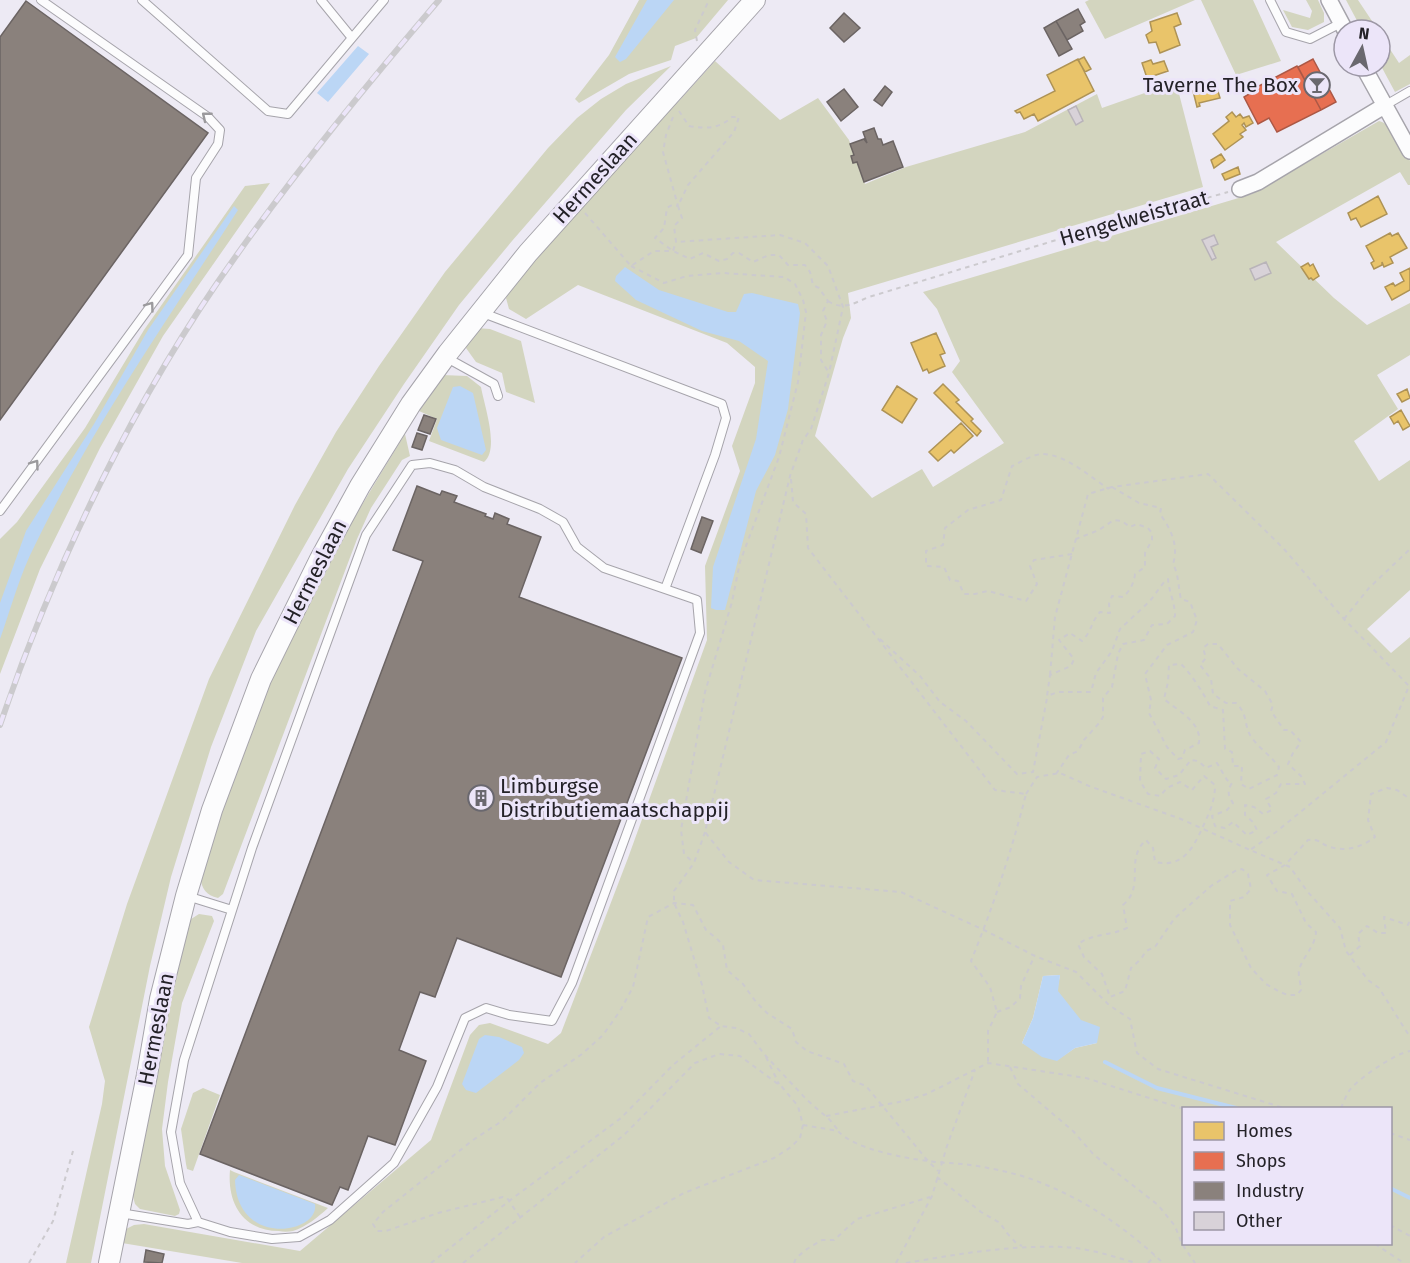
<svg xmlns="http://www.w3.org/2000/svg" width="1410" height="1263" font-family="'Fira Sans',sans-serif">
<style>
.green{fill:#d3d5bf;fill-rule:evenodd}
.water{fill:#bbd6f5}
.homes{fill:#e9c46a;stroke:#ae9356;stroke-width:1.5}
.shops{fill:#e76f51;stroke:#ac5845;stroke-width:1.5}
.industry{fill:#8a817c;stroke:#6b6463;stroke-width:1.5}
.lines{fill:none;stroke-linecap:round;stroke-linejoin:round}
.stream{stroke:#bbd6f5;stroke-width:4}
.building{fill:#d8d2d8;stroke:#b9b4b9;stroke-width:1.5}
.service-casing{stroke:#a6a4ab;stroke-width:10}
.minor-casing{stroke:#a6a4ab;stroke-width:18}
.tertiary-casing{stroke:#a6a4ab;stroke-width:22}
.path{stroke:#cccace;stroke-width:2;stroke-dasharray:4.5 4.5;stroke-linecap:butt}
.service{stroke:#fcfcfd;stroke-width:8}
.minor{stroke:#fcfcfd;stroke-width:15}
.tertiary{stroke:#fcfcfd;stroke-width:20}
.rail-casing{stroke:#cbcacd;stroke-width:6}
.rail{stroke:#ece5f9;stroke-width:4;stroke-dasharray:11;stroke-linecap:butt}
.oneway{stroke:#9b9a9d}
.labels{text-anchor:middle;stroke-width:6;stroke-linejoin:round;paint-order:stroke}
.poi-label{font-size:21px;fill:#242228;stroke:#ece5f9;text-anchor:end}
.street-label{font-size:21px;fill:#242228;stroke:#ece5f9}
</style>
<rect width="100%" height="100%" fill="#edeaf4"/>
<path class="green" d="M639 0H728L696 38 675 46 671 60 629 74 579 103 575 99 609 55Z
M1089 0H1195L1105 39 1085 2Z
M1201 0H1253L1281 61 1236 75Z
M1306 0H1318L1324 13V22L1308 30 1292 27 1283 10 1310 18 1312 11Z
M1346 0H1358L1378 30H1362Z
M1380 34 1399 63 1410 55V84L1395 92 1380 64Z
M715 61 780 120 818 98 849 140 865 184 906 167 1025 132 1097 94 1102 108 1176 82 1203 187 848 293 851 318 843 338 815 436 872 498 922 469 933 487 1004 443 952 372 960 361 937 309 923 292 1252 194 1379 121C1391 123 1407 149 1410 161 1410 168 1410 178 1410 185H1408L1400 172 1276 242 1334 298 1367 325 1410 303V355L1377 375 1398 409 1354 441 1379 481 1410 460V590L1367 629 1391 653 1410 637V1263H242L122 1243 124 1230 134 1225 144 1224 300 1251 431 1140 470 1035 479 1025 490 1023 548 1044 561 1033 628 858 707 640 705 566 740 471 732 446 755 383V367L727 343 578 285 526 319 509 309 506 298 511 284 670 107 678 102ZM1060 975 1057 991 1097 1043 1075 1048 1057 1060 1022 1043 1033 1018 1043 976ZM1184 1108H1390V1244H1184Z
M671 66 626 110 512 241 459 305 404 384 348 469 256 631 211 747 171 877 150 966 91 1263H66L102 1104 105 1081 89 1027 127 904 209 679 295 505 336 432 379 366 445 272 548 148 577 118 601 99 626 84Z
M270 183 163 336 100 448 40 569 0 674V539L17 522 85 428 144 330 245 186Z
M476 328 490 329 521 341 535 403 506 392 502 373 476 362 466 348 468 337Z
M442 375 467 376 481 387C484 405 500 449 484 462L429 441 437 419 419 411Z
M405 434 410 456 402 460 371 508 357 539 223 894 218 898C206 895 202 889 200 877 226 793 257 709 295 629 327 562 366 497 405 434Z
M199 914 212 916 214 921 182 1003 168 1082 162 1129 165 1166 180 1210 179 1214 175 1216 140 1209 135 1204 132 1193 147 1125 169 997 188 921Z
M203 1088 220 1095 193 1171 187 1169 186 1164 181 1129 193 1093Z
M230 1170 234 1172 328 1208C318 1217 306 1227 293 1231 288 1232 283 1232 279 1231 243 1231 227 1203 230 1170Z"/>
<path class="water" d="M647 0H674L626 59 620 62 615 57Z
M358 46 369 54 328 102 317 93Z
M234 206 238 210C168 319 92 427 35 545 20 574 11 608 0 639V603L26 531 94 424 148 330Z
M625 267 659 290 728 312H736L744 294 752 293 798 304 800 313 788 409 775 455 756 491 725 610H716L711 608 713 567 756 439 768 361 739 341 702 331 636 300 615 281 616 276Z
M460 386 473 393 486 450 482 455 441 440 437 428 453 387Z
M1060 975 1058 991 1081 1020 1100 1027 1097 1043 1075 1048 1057 1061 1042 1057 1022 1043 1033 1018 1043 976Z
M485 1035 499 1037 522 1047 524 1053 519 1060 476 1093 466 1090 462 1084 479 1039Z
M239 1175 315 1204C320 1234 237 1248 235 1180Z"/>
<path class="homes" d="M1177 13 1181 24 1174 27 1180 45 1160 53 1156 42 1149 43 1146 35 1152 31 1150 22Z
M1084 57 1091 69 1085 72 1078 60Z
M1078 59 1094 91 1038 121 1034 114 1024 119 1020 112 1017 113 1015 111 1055 91 1047 75Z
M1151 60 1153 64 1164 61 1168 71 1147 78 1142 63Z
M1216 85 1220 98 1199 103 1200 106 1197 107 1193 91Z
M1232 112 1236 117 1240 114 1243 118 1249 116 1253 123 1246 127 1244 123 1242 125 1246 130 1240 134 1243 137 1225 150 1213 134 1229 121 1226 117Z
M1221 154 1225 160 1214 168 1211 160Z
M1238 167 1240 174 1225 180 1222 174Z
M1378 196 1387 214 1361 227 1356 218 1351 220 1348 213Z
M1390 233 1392 236 1398 233 1407 248 1390 257 1393 263 1384 267 1382 262V265L1374 269 1371 263 1374 261 1366 246Z
M1308 263 1310 266 1313 264 1319 276 1313 280 1311 278 1309 279 1301 267Z
M1410 268V290L1392 300 1385 287 1393 283 1395 286 1404 281 1400 273Z
M936 333 945 353 940 355 945 366 929 373 927 369 923 371 911 343Z
M943 384 959 400 956 402 973 419 971 421 981 431 977 436 934 393Z
M897 386 917 399 902 423 882 410Z
M1407 389 1410 398 1402 402 1397 394Z
M1401 410 1410 426 1403 430 1398 421 1394 424 1390 417Z
M961 423 973 436 954 453 951 450 938 461 929 452Z"/>
<path class="shops" d="M1313 59 1336 102 1321 110 1298 67Z
M1297 66 1321 110 1277 132 1269 118 1258 124 1244 97 1254 91 1253 89Z"/>
<path class="industry" d="M26 1 208 133 0 420V37Z
M1078 9 1085 22 1080 25 1083 31 1067 40 1056 21Z
M844 13 860 28 844 42 830 28Z
M1056 21 1072 49 1059 56 1044 28Z
M885 86 892 92 882 106 874 100Z
M844 89 858 107 841 121 827 102Z
M874 128 878 139H881L883 145 893 141 903 167 864 182 857 162 853 163 851 156 854 155 850 144 864 139 867 143 863 132Z
M424 415 436 419 430 434 418 430Z
M417 433 427 436 422 450 412 447Z
M417 486 440 495 442 491 457 496 454 502 486 514 485 516 493 519 495 513 509 519 507 524 541 537 519 597 682 658 561 977 457 938 435 997 420 992 399 1050 426 1061 395 1145 368 1136 348 1190 340 1187 332 1205 200 1154 423 561 393 550Z
M702 517 713 521 701 553 691 549Z
M146 1250 164 1254 162 1263 144 1262Z"/>
<g class="lines">
<path class="stream" d="M1105 1062 1157 1088 1236 1108
M1390 1188 1410 1198"/>
</g>
<path class="building" d="M1076 106 1083 121 1076 125 1068 110Z
M1214 235 1218 244 1211 247 1216 258 1212 260 1202 240Z
M1266 262 1271 273 1255 280 1250 269Z"/>
<g class="lines">
<g class="service-casing">
<path id="service" d="M142 0 268 111 288 114 384 0
M321 0 352 38
M1270 0 1286 32 1310 39 1341 23
M1384 106 1410 91
M483 313 722 404 726 418 715 455 665 589 604 568 577 547 563 522 540 509 484 487 455 470 430 463 412 465 366 535 252 848 184 1060 171 1132 180 1183 198 1222 230 1232 272 1239 299 1237 330 1220 394 1163 437 1087 465 1018 486 1008 509 1015 552 1021 572 983 700 633 697 600 665 589
M447 358 494 384 498 396
M0 511 188 255 196 178 218 144 220 130 208 117 41 0
M187 896 232 910
M120 1213 188 1224 198 1222"/>
</g>
<g class="minor-casing">
<path id="minor" d="M1329 0 1345 30
M1363 66 1410 151
M1240 189 1258 182 1384 106"/>
</g>
<g class="tertiary-casing">
<path id="tertiary" d="M109 1263 147 1075 160 999 186 896 212 810 261 679 320 559 360 486 411 404 448 353 528 253 755 0"/>
</g>
<path class="path" d="M697 41 695 30 709 0
M679 111 689 126C706 129 719 129 732 117H739L734 132 688 185 678 206 682 218 674 226 676 242 780 235 805 243 828 266 843 307 829 373 811 429 803 440 790 476 705 832 729 862 754 880 901 892 984 930 1035 956 1076 972 1109 1005 1130 1019 1137 1053 1158 1069 1284 1108
M673 117 666 135 663 152 678 206 672 205 667 208 664 228 655 238 673 251 690 259 703 253 719 261 727 259 733 253H739L753 262 769 255H779L788 265H805L810 272 813 285 819 288 828 301 823 311 827 321 821 335V360L829 373
M585 213 631 266 654 251H673L676 242
M631 266 664 283 687 276 723 273 784 277 795 284 803 300 806 312 798 382 779 457 740 562 732 602 705 692 681 830 684 854 694 863
M828 301C843 311 854 303 869 297L1063 238 1228 192
M791 479 793 502 806 514 808 548 995 790 1026 794C1012 850 993 907 971 961L990 987 997 1012 988 1031V1063
M1112 487 1139 503 1161 508 1160 514C1171 529 1179 546 1173 564 1179 575 1178 587 1181 599L1190 602 1197 620 1193 632 1167 645 1145 674 1151 700 1149 713 1167 747 1178 759 1182 758 1185 750 1199 743C1202 722 1178 711 1164 699L1168 682 1169 665 1181 664C1190 672 1204 694 1210 706L1223 710 1225 749 1232 752 1233 766H1242L1241 784 1249 789 1277 775 1279 767C1271 756 1260 749 1252 738 1243 726 1249 715 1236 703H1226L1213 694 1211 679 1200 665 1206 658 1203 648 1208 644H1218L1238 669 1265 691 1273 705 1271 711 1284 730H1290L1301 742 1293 753 1288 764 1301 776 1305 784H1281L1276 793 1266 799 1272 810 1263 814 1254 807 1245 805V815L1253 822 1257 830 1247 835 1233 822 1225 828 1215 826 1212 816 1227 810 1233 803C1228 796 1227 791 1232 783L1227 780 1217 763 1206 768 1198 761 1191 760 1179 775 1166 779 1155 768 1159 759 1150 751 1141 754 1140 781 1148 794 1160 796 1167 788 1180 782 1192 790 1204 776 1215 785C1215 799 1211 809 1205 822 1195 844 1185 869 1155 862L1153 848 1146 840C1124 860 1146 885 1123 905L1127 928C1110 936 1094 933 1078 944L1084 957 1102 974 1110 997 1125 991 1131 968 1141 959 1146 951 1155 947 1174 919 1211 886 1235 871 1242 869 1248 874 1251 889 1244 897 1230 901V925L1251 968 1266 984 1280 992 1288 995H1297L1301 990C1301 984 1298 976 1299 970 1303 956 1315 947 1316 932L1306 923 1292 894 1277 891 1267 875 1285 865 1308 840C1322 839 1318 843 1330 847 1346 852 1362 847 1375 837L1368 820 1371 794 1387 788 1397 790 1410 799
M1072 554 1034 560 1030 566 1037 584 1026 601 988 591 975 594H964L958 581 950 580 944 567 926 566V551L943 545 945 528 968 510 1001 500 1012 466C1021 462 1033 454 1043 454 1067 455 1090 477 1109 489
M1344 619 1369 588 1410 549
M880 639 920 676 940 702 966 721 1017 774 1033 772 1047 698
M1050 675 1055 617 1088 494 1112 487 1208 474 1284 549 1344 619 1409 686 1386 742 1276 832 1250 850 1290 867 1307 891 1340 928 1346 951 1368 980 1379 988 1410 1037
M1056 774 1069 755 1078 751 1084 740 1100 722 1103 717V698L1112 687 1118 654 1123 644 1144 640 1152 625 1167 624 1175 616C1175 603 1169 592 1168 579L1164 582 1150 601 1120 629 1112 651 1096 673 1091 692H1058L1047 696 1050 675 1071 666 1074 659 1059 640 1070 633 1082 641C1092 631 1091 622 1100 612L1110 613 1109 604 1112 596 1123 597C1130 591 1134 583 1135 574L1145 567V553L1152 540V533L1148 528 1137 524 1130 527 1122 521 1114 520 1099 530 1076 539
M1026 794 1037 777 1060 773 1089 786 1181 819 1250 850
M705 832 694 863 674 891V903L683 922 702 985 709 1018 721 1026 736 1028 749 1034 764 1054 807 1100 830 1120 838 1130
M1350 955 1360 946 1358 934 1367 926 1378 933H1386L1384 917 1408 925 1410 920
M997 1012 1011 1007 1020 998 1021 986 1034 957
M766 1057 779 1084
M1010 1067 1018 1084 1073 1131 1094 1155 1158 1205 1175 1226 1182 1244 1195 1263
M1341 1108C1343 1103 1346 1096 1349 1091 1357 1079 1396 1053 1410 1051
M826 1116 904 1101 927 1094 988 1063 1086 1078 1184 1109
M803 1125 838 1131C854 1149 904 1158 928 1161 942 1163 956 1163 970 1165 986 1167 1003 1171 1019 1175 1074 1192 1122 1224 1163 1263
M1390 1133 1410 1140
M937 1177 981 1212 1000 1223 1007 1233 1016 1243 1022 1246
M520 1217 507 1198 503 1197 438 1213 386 1231H377L373 1224 383 1212 473 1140 502 1121 540 1083 582 1054 603 1035 620 1011 633 987 648 917 674 903 693 905 706 930 716 938 723 945 727 970 743 984 756 1002 767 1013 792 1029 796 1042 807 1051 844 1064 853 1081 866 1086 928 1161 938 1171
M1390 1225 1410 1236
M1375 1244 1404 1263
M29 1263 53 1221 73 1151
M431 1263 509 1201 621 1118 673 1065 721 1026
M463 1263 624 1135 695 1063 719 1054 740 1056 782 1087 798 1106 803 1125 800 1138 791 1147 774 1158 684 1193 604 1237 575 1263
M794 1263 796 1258 807 1249 822 1240H834L857 1219 930 1197
M896 1263 932 1196 947 1146 975 1070
M906 1263C958 1254 1010 1245 1063 1247 1088 1248 1112 1256 1136 1263
M1148 1263 1155 1256"/>
<use href="#service" class="service"/>
<use href="#minor" class="minor"/>
<use href="#tertiary" class="tertiary"/>
<g class="rail-casing">
<path id="rail" d="M0 725C56 561 135 397 236 256 299 167 368 83 439 0"/>
</g>
<use href="#rail" class="rail"/>
</g>
<defs><path id="oneway-chevron" d="M-2-3.5L2.5 0L-2 3.5" fill="none" stroke-width="1.6" stroke-linecap="round" stroke-linejoin="round" transform="scale(1.5)"/></defs>
<g class="oneway">
<use href="#oneway-chevron" transform="translate(206 116) rotate(-141)"/>
<use href="#oneway-chevron" transform="translate(150 306) rotate(-54)"/>
<use href="#oneway-chevron" transform="translate(35 464) rotate(-54)"/>
</g>
<defs>
<g id="bar-ring" transform="scale(1.35)"><circle r="9.5" fill="#ece5f9" stroke="#6a686f" stroke-width="1.5"/><path d="M-6-5H6L.8 .8V4.5H3.5V6h-7V4.5H-.8V.8Z" fill="#6a686f"/></g>
<g id="building-ring" transform="scale(1.35)"><circle r="9.5" fill="#ece5f9" stroke="#6a686f" stroke-width="1.5"/><path d="M-4-6H4V6H1V3H-1V6H-4ZM-2.5-4.3h1.7v1.8h-1.7ZM.8-4.3h1.7v1.8H.8ZM-2.5-1h1.7V.8h-1.7ZM.8-1h1.7V.8H.8Z" fill="#6a686f"/></g>
</defs>
<g fill-rule="evenodd">
<use href="#bar-ring" x="1317" y="85"/>
<use href="#building-ring" x="481" y="798"/>
</g>
<g class="labels">
<g class="poi-label">
<text x="1298" y="92">Taverne The Box</text>
<text x="500" y="793" text-anchor="start">Limburgse<tspan x="500" dy="24">Distributiemaatschappij</tspan></text>
</g>
<g class="street-label">
<text transform="translate(595 178) rotate(-48)" y="7">Hermeslaan</text>
<text transform="translate(1134 218) rotate(-16)" y="7">Hengelweistraat</text>
<text transform="translate(315 572) rotate(-63)" y="7">Hermeslaan</text>
<text transform="translate(156 1029) rotate(-79)" y="7">Hermeslaan</text>
</g>
</g>
<rect x="1182" y="1107" width="210" height="138" fill="#ece5f9" stroke="#9c97a5" stroke-width="1.5"/>
<rect x="1194" y="1122" width="30" height="18" fill="#e9c46a" stroke="#9c97a5" stroke-width="1.5"/>
<text x="1236" y="1137" font-size="18" fill="#242228">Homes</text>
<rect x="1194" y="1152" width="30" height="18" fill="#e76f51" stroke="#9c97a5" stroke-width="1.5"/>
<text x="1236" y="1167" font-size="18" fill="#242228">Shops</text>
<rect x="1194" y="1182" width="30" height="18" fill="#8a817c" stroke="#9c97a5" stroke-width="1.5"/>
<text x="1236" y="1197" font-size="18" fill="#242228">Industry</text>
<rect x="1194" y="1212" width="30" height="18" fill="#d8d2d8" stroke="#9c97a5" stroke-width="1.5"/>
<text x="1236" y="1227" font-size="18" fill="#242228">Other</text>
<g transform="translate(1362 48) rotate(8)"><circle r="28" fill="#ece5f9" stroke="#9c97a5" stroke-width="1.5"/>
<path d="M0-4.5L10 22L0 15L-10 22Z" fill="#6a686f"/>
<text y="-9" font-size="16" font-weight="bold" text-anchor="middle" fill="#242228">N</text>
</g>
</svg>
